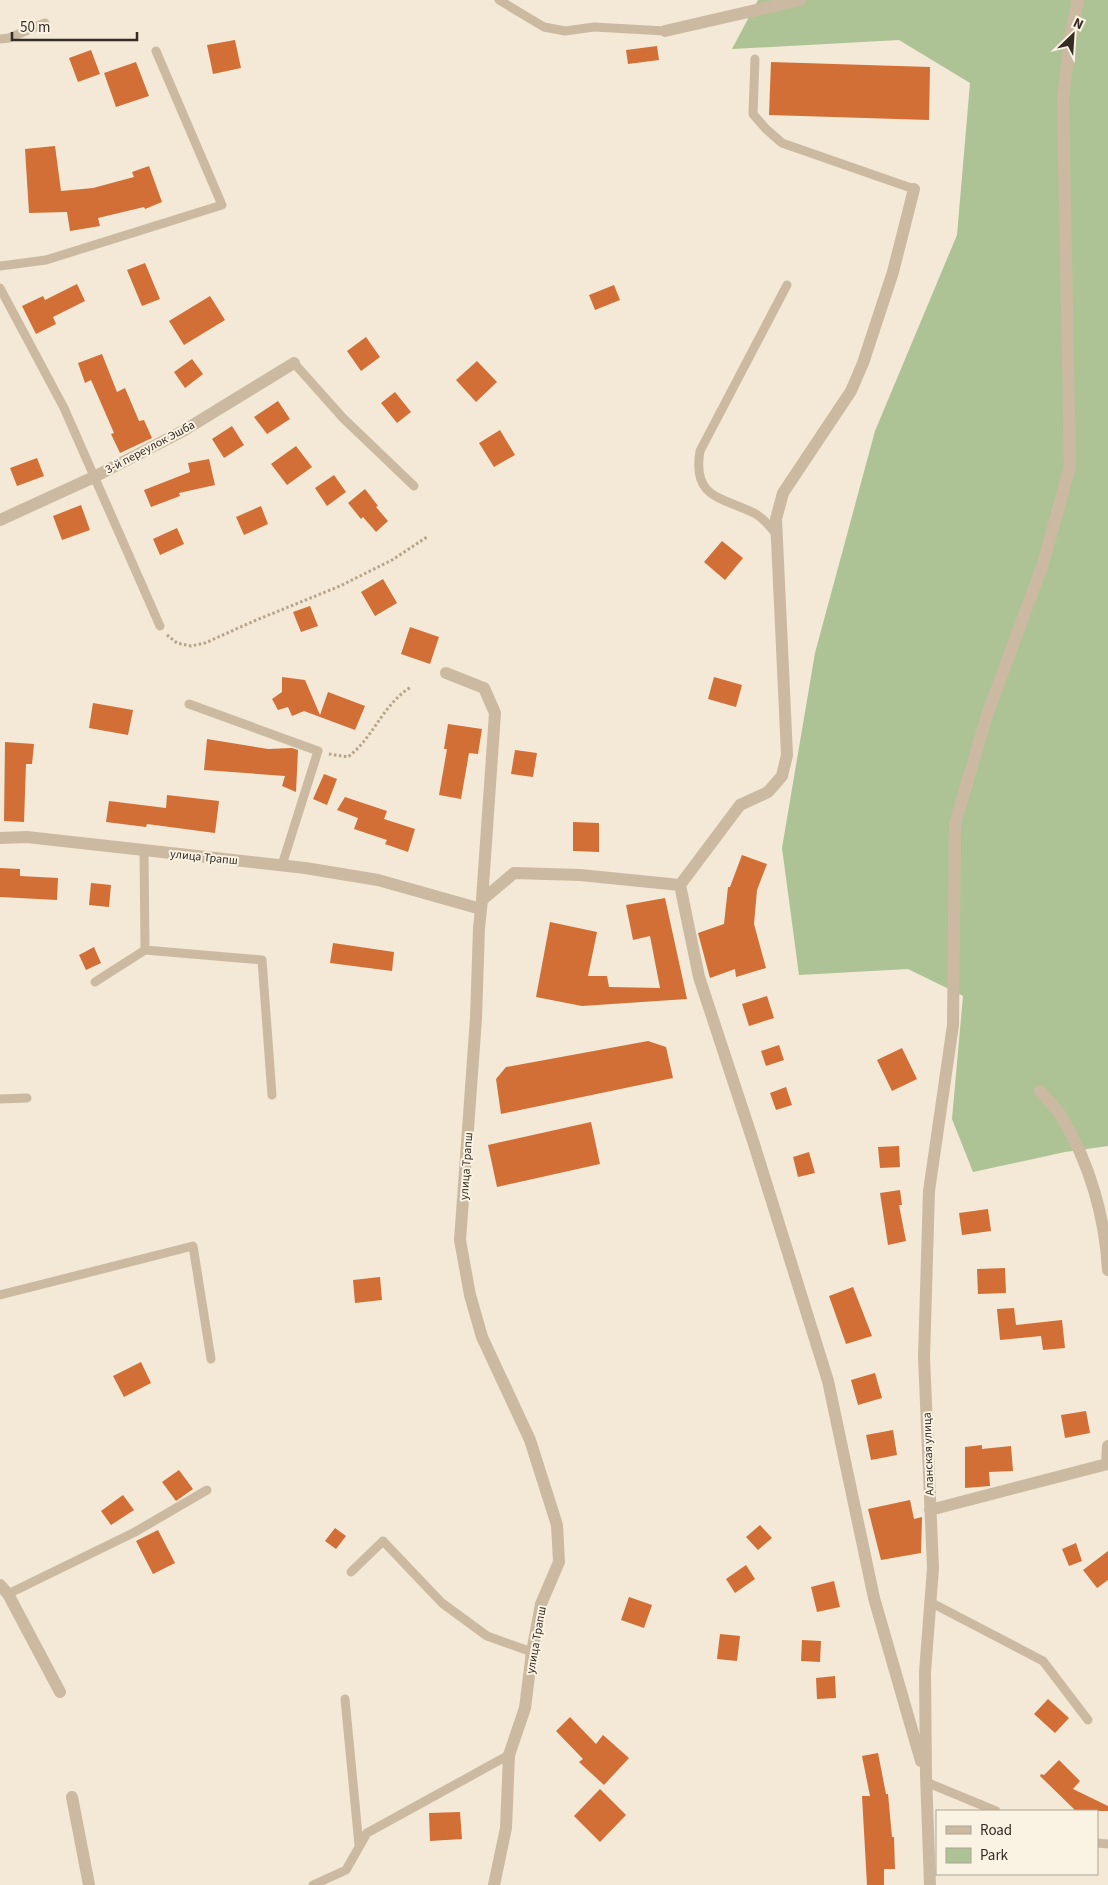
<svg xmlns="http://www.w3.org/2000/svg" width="1108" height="1885" font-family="'Source Sans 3',sans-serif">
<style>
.green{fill:#aec395}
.building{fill:#d16f36}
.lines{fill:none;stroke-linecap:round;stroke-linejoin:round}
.path{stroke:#b7a48b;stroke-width:3;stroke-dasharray:2.5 2.5;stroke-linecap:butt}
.lane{stroke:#cbbaa1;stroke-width:9}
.street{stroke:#cbbaa1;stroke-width:12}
.labels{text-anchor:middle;stroke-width:4;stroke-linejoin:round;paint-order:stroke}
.street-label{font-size:12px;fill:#352c25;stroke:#faf2e2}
</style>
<rect width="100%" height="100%" fill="#f3e9d6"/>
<path class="green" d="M758 0H1108V1146L1065 1152 973 1172 952 1119 963 996 908 969 799 975 782 848 815 653 875 431 957 235 970 83 899 40 732 49Z"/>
<path class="building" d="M235 40 241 68 213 74 207 45Z
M657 46 659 60 628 64 626 50Z
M91 50 100 74 78 82 69 58Z
M136 62 149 96 116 107 104 73Z
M771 62 930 67 929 120 769 115Z
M55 146 61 191 93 188 134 177 132 172 149 166 162 202 145 209 144 207 98 218 100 226 70 231 67 212 29 213 25 149Z
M145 263 160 299 142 306 127 270Z
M77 284 85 301 53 317 56 324 36 334 22 306 43 296 45 300Z
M614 285 620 300 595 310 589 295Z
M210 296 225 320 184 345 169 321Z
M366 337 380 357 361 371 347 351Z
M102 354 117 392 125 388 139 421 144 420 152 438 120 453 111 434 114 433 91 380 85 383 78 363Z
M192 359 203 374 185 388 174 372Z
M477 361 497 382 476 402 456 380Z
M395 392 411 412 397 423 381 403Z
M278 401 290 419 267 434 254 417Z
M232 426 244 445 224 458 212 439Z
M500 430 515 455 494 467 479 443Z
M296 446 312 467 287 485 271 464Z
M37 458 44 476 17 486 10 468Z
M209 459 215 485 179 493 180 496 151 507 144 490 190 472 188 463Z
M334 475 346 492 327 506 315 488Z
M365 489 378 506 376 507 388 521 376 532 363 517 361 519 348 503Z
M81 505 90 530 62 540 53 516Z
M261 506 268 524 244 535 236 517Z
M177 528 184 544 160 555 153 539Z
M722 541 743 558 725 580 704 562Z
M383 579 397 603 375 616 361 592Z
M310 606 318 626 301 632 293 612Z
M410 627 439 637 430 664 401 654Z
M282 677 305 680 320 715 328 692 365 706 355 730 304 711 292 716 288 707 278 710 272 699 282 692Z
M714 677 742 685 736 707 708 699Z
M93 703 133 710 128 735 89 728Z
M448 724 482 729 478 754 469 753 461 799 439 795 447 749H444Z
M207 739 268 749 292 748 298 750 296 792 282 786 285 776 204 770Z
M5 742 34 744 32 764H26L24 822 4 821Z
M515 750 537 753 533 777 511 774Z
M324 774 337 779 327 805 313 799Z
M167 795 219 801 215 833 147 824 146 827 106 822 109 801 166 808Z
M345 797 387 811 384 819 415 829 408 852 385 844 387 840 354 829 358 818 337 810Z
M573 822 599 823V852L573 851Z
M742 855 767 864 757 890 754 924 766 968 736 977 735 969 710 978 698 933 724 924 728 887H730Z
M0 868 20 869V876L58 878 57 900 0 897Z
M91 883 111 885 109 907 89 905Z
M665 898 687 999 582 1006 536 997 550 922 597 932 588 976H607L609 987 660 988 650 936 633 940 626 905Z
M333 943 394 952 392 971 330 963Z
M94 947 101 963 86 970 79 955Z
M767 996 774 1018 749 1026 742 1004Z
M648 1041 666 1047 673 1078 501 1114 496 1079 506 1067Z
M779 1045 784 1060 766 1066 761 1051Z
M902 1048 917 1079 892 1091 877 1060Z
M786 1087 792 1105 776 1110 770 1093Z
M591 1122 600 1164 497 1187 488 1145Z
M899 1146 900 1167 880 1168 878 1147Z
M809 1152 815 1173 798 1177 793 1157Z
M900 1190 902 1205H899L906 1241 888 1245 880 1193Z
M988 1209 991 1231 962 1235 959 1213Z
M1005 1268 1006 1293 978 1294 977 1269Z
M380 1277 382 1300 355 1303 353 1280Z
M853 1287 872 1336 846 1344 829 1296Z
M1014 1308 1016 1325 1062 1320 1065 1348 1043 1350 1041 1336 1000 1340 997 1309Z
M141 1362 151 1383 124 1397 113 1376Z
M875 1373 882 1398 858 1405 851 1380Z
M1086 1411 1090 1433 1065 1438 1061 1415Z
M893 1430 897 1455 871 1460 866 1435Z
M982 1445V1449L1011 1446 1013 1471 989 1472 990 1486 965 1488V1447Z
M179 1470 193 1489 176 1501 162 1482Z
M123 1495 134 1510 111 1525 101 1511Z
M910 1500 914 1519 922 1517 921 1553 881 1560 868 1509Z
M760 1525 772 1538 758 1550 746 1537Z
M335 1528 346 1536 336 1549 325 1541Z
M158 1530 175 1563 153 1574 136 1541Z
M1076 1543 1082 1561 1069 1566 1062 1549Z
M1108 1551V1580L1097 1588 1083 1570Z
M746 1565 755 1579 735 1593 726 1579Z
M834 1581 840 1607 817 1612 811 1587Z
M629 1597 652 1605 644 1628 621 1620Z
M720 1634 740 1636 737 1661 717 1659Z
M802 1640 821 1641 820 1662 801 1661Z
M835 1676 836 1698 817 1699 816 1678Z
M1048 1699 1069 1718 1055 1733 1034 1714Z
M570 1717 596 1744 603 1735 629 1758 604 1785 579 1762 583 1759 556 1731Z
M878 1753 886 1794H888L892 1837H894L895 1869H884V1885H867L862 1796H870L862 1756Z
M1059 1760 1080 1781 1073 1789 1108 1806V1811H1076L1040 1776 1041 1774 1044 1775Z
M600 1789 626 1815 600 1842 574 1816Z
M460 1812 462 1839 430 1841 429 1813Z"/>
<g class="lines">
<path class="path" d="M167 635 177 643 191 646 205 643 254 621 340 586 392 560 427 537
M329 754 348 757C374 737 383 704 411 687"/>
<path class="lane" d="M499 0 544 27 565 31 594 27 665 31
M0 39 9 38 45 23
M755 59 753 114 766 129 782 143 914 189
M0 266 46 260 222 205 156 51
M0 288 64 408 160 626
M294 363 343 418 414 486
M777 535C770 527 764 518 754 513 721 497 692 498 700 451L787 285
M189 704 318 751 282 865
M144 850 145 950
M95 982 145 950 262 960 272 1095
M0 1099 27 1098
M0 1295 193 1246 211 1359
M351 1572 383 1541 442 1603 487 1636 532 1652
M8 1594 135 1532 207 1490
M930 1602 1043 1661 1088 1720
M345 1699 359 1845
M926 1782 996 1811
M1097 1843 1108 1844
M313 1885 346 1870 367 1833 509 1755"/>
<path class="street" d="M665 31 800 0
M914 189 893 272 863 363 851 391 783 493 776 519 787 755 782 776 768 792 740 805 680 885 699 977 754 1144 828 1381 874 1598 921 1761
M0 520 94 477 183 431 294 363
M446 673 484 688 495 713 482 900
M0 838 27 837 305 868 378 880 481 909
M1040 1091C1047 1100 1057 1108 1062 1118 1090 1163 1105 1218 1108 1270
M930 1510 1107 1464 1108 1446
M0 1585 8 1594 60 1692
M72 1797 89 1885
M494 1885 506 1828 509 1755 525 1708 532 1652 541 1604 559 1562 557 1525 530 1440 482 1337 470 1295 460 1240 476 1018 479 928 482 900 514 873 580 875 680 885
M930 1885 926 1775 925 1672 933 1568 924 1357 929 1191 953 1025 955 824 987 715 1043 564 1070 466 1063 99 1070 38 1078 0"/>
</g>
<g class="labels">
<g class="street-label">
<text transform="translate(150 447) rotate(-28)" y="4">3-й переулок Эшба</text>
<text transform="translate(204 857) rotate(6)" y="4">улица Трапш</text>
<text transform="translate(466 1166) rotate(-86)" y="4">улица Трапш</text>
<text transform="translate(928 1454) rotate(-92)" y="4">Аланская улица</text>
<text transform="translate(536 1640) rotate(-80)" y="4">улица Трапш</text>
</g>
</g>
<rect x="936" y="1810" width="162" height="65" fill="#faf2e2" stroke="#aba396"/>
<rect x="946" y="1826" width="25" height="8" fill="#cbbaa1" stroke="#aba396"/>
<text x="980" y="1835" font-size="15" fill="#352c25">Road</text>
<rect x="946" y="1848" width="25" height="15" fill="#aec395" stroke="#aba396"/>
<text x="980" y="1860" font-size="15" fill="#352c25">Park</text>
<g transform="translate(1073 35) rotate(25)" stroke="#faf2e2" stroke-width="4" paint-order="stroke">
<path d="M0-4L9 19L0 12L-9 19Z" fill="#352c25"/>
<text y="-8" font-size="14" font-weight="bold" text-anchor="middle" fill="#352c25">N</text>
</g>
<path d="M12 32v8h125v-8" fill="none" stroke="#352c25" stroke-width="2.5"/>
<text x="20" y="32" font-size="15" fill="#352c25" stroke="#faf2e2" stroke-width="4" paint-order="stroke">50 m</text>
</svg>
